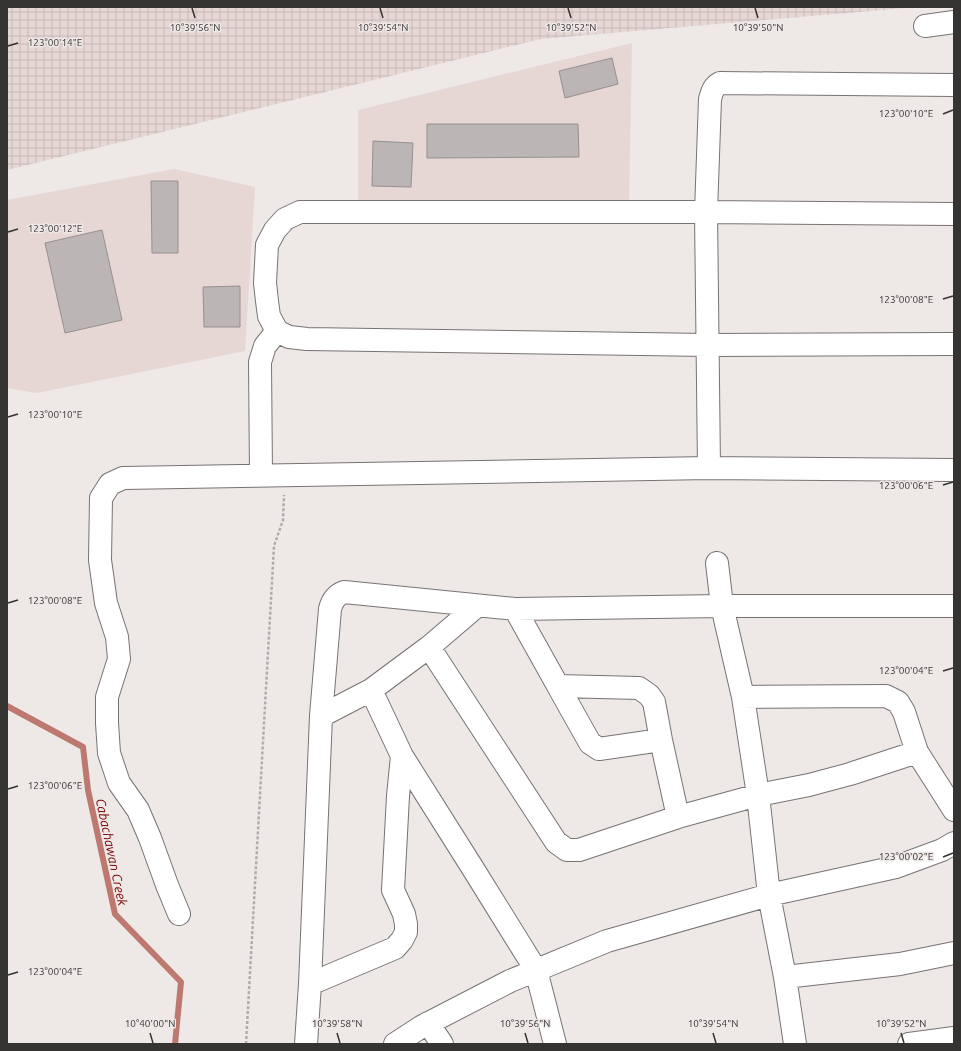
<svg xmlns="http://www.w3.org/2000/svg" width="961" height="1051" font-family="Ubuntu,sans-serif">
<style>
.built{fill:#e6d7d5}
.industrial{fill:url(#industrial-grid)}
.lines{fill:none;stroke-linecap:round;stroke-linejoin:round}
.stream{stroke:#bd7970;stroke-width:6}
.building{fill:#bbb6b5;stroke:#95908f}
.minor-casing{stroke:#787373;stroke-width:24}
.path{stroke:#b1acab;stroke-width:2.5;stroke-dasharray:3 2;stroke-linecap:butt}
.minor{stroke:#fff;stroke-width:22}
.ticks{fill:none;stroke:#363433;stroke-width:1.5}
.labels{text-anchor:middle;stroke-width:3;stroke-linejoin:round;paint-order:stroke}
.water-label{font-size:13px;font-style:italic;fill:#780003;stroke:#eee8e7}
.ticks-label{font-size:10px;text-anchor:middle;fill:#363433;stroke:#eee8e7;stroke-width:3;stroke-linejoin:round;paint-order:stroke}
</style>
<defs>
<pattern id="industrial-grid" width="8" height="8" patternUnits="userSpaceOnUse"><rect width="8" height="8" fill="#e6d7d5"/><path d="M0 4h8M4 0v8" fill="none" stroke="#c6b9b7"/></pattern>
</defs>
<rect width="100%" height="100%" fill="#eee8e7"/>
<path class="built" d="M632 43 629 203H358V110Z
M174 169 255 187 245 351 37 393 7 388V200Z"/>
<path class="industrial" d="M7 7H917L541 39 7 170Z"/>
<g class="lines">
<path class="stream" d="M7 706 83 747 88 790 115 914 181 982 175 1044"/>
</g>
<path class="building" d="M612 58 618 84 565 98 559 71Z
M427 124H578L579 157 427 158Z
M373 141 413 143 411 187 372 186Z
M151 181H178V253H152Z
M102 230 122 320 65 333 45 243Z
M240 286V327H204L203 287Z"/>
<g class="lines">
<g class="minor-casing">
<path id="minor" d="M925 26 954 22
M954 214 706 212H300L285 219 275 230 267 245 265 283 267 301 269 316 277 331 289 337 307 339 707 345 954 344
M709 468 706 212 710 99C712 92 713 87 720 83L954 85
M261 475 260 362 265 346 277 331
M717 563 722 606 743 697 758 795 769 895 785 977 795 1044
M515 609 558 686 639 688 649 695 654 702 661 740 678 817
M429 647 556 842 567 850H579L678 817 758 795 809 785 850 774 917 752
M558 686 590 743 599 749 661 740
M371 690 402 756 472 867 536 970 555 1044
M743 697 886 696 898 702 904 712 917 752 954 810
M321 716 371 690 429 647 477 606
M179 914 167 885 150 838 138 810 119 783 109 753 107 723V697L119 659 117 637 106 603 100 560 101 498 110 484 123 478 709 468 954 470
M785 977 900 964 954 953
M310 984 395 948 402 940 406 932V924L404 914 393 890 398 796 402 756
M428 1023 442 1044
M306 1044 310 984 321 716 330 609C332 601 336 595 344 592L515 609 722 606H954
M395 1044 421 1027 510 981 607 941 769 895 896 867 942 850 954 843
M909 1044 954 1038"/>
</g>
<path class="path" d="M246 1044 274 546 283 520 284 495"/>
<use href="#minor" class="minor"/>
</g>
<path class="ticks" d="M192 8 195 18M380 8 383 18M568 8 571 18M755 8 758 18M8 46 18 43M943 114 953 110M8 232 18 229M943 299 953 296M8 417 18 414M943 485 953 482M8 603 18 600M943 671 953 668M8 789 18 786M943 857 953 853M8 975 18 972M150 1033 153 1043M337 1033 340 1043M525 1033 528 1043M713 1033 716 1043M901 1033 904 1043"/>
<g class="labels">
<g class="water-label">
<text transform="translate(112 852) rotate(78)" y="5">Cabachawan Creek</text>
</g>
</g>
<g class="ticks-label">
<text x="195" y="31">10°39'56"N</text>
<text x="383" y="31">10°39'54"N</text>
<text x="571" y="31">10°39'52"N</text>
<text x="758" y="31">10°39'50"N</text>
<text x="55" y="46">123°00'14"E</text>
<text x="906" y="117">123°00'10"E</text>
<text x="55" y="232">123°00'12"E</text>
<text x="906" y="303">123°00'08"E</text>
<text x="55" y="418">123°00'10"E</text>
<text x="906" y="489">123°00'06"E</text>
<text x="55" y="604">123°00'08"E</text>
<text x="906" y="674">123°00'04"E</text>
<text x="55" y="789">123°00'06"E</text>
<text x="906" y="860">123°00'02"E</text>
<text x="55" y="975">123°00'04"E</text>
<text x="150" y="1027">10°40'00"N</text>
<text x="337" y="1027">10°39'58"N</text>
<text x="525" y="1027">10°39'56"N</text>
<text x="713" y="1027">10°39'54"N</text>
<text x="901" y="1027">10°39'52"N</text>
</g>
<rect width="961" height="1051" fill="none" stroke="#363433" stroke-width="16"/>
</svg>
